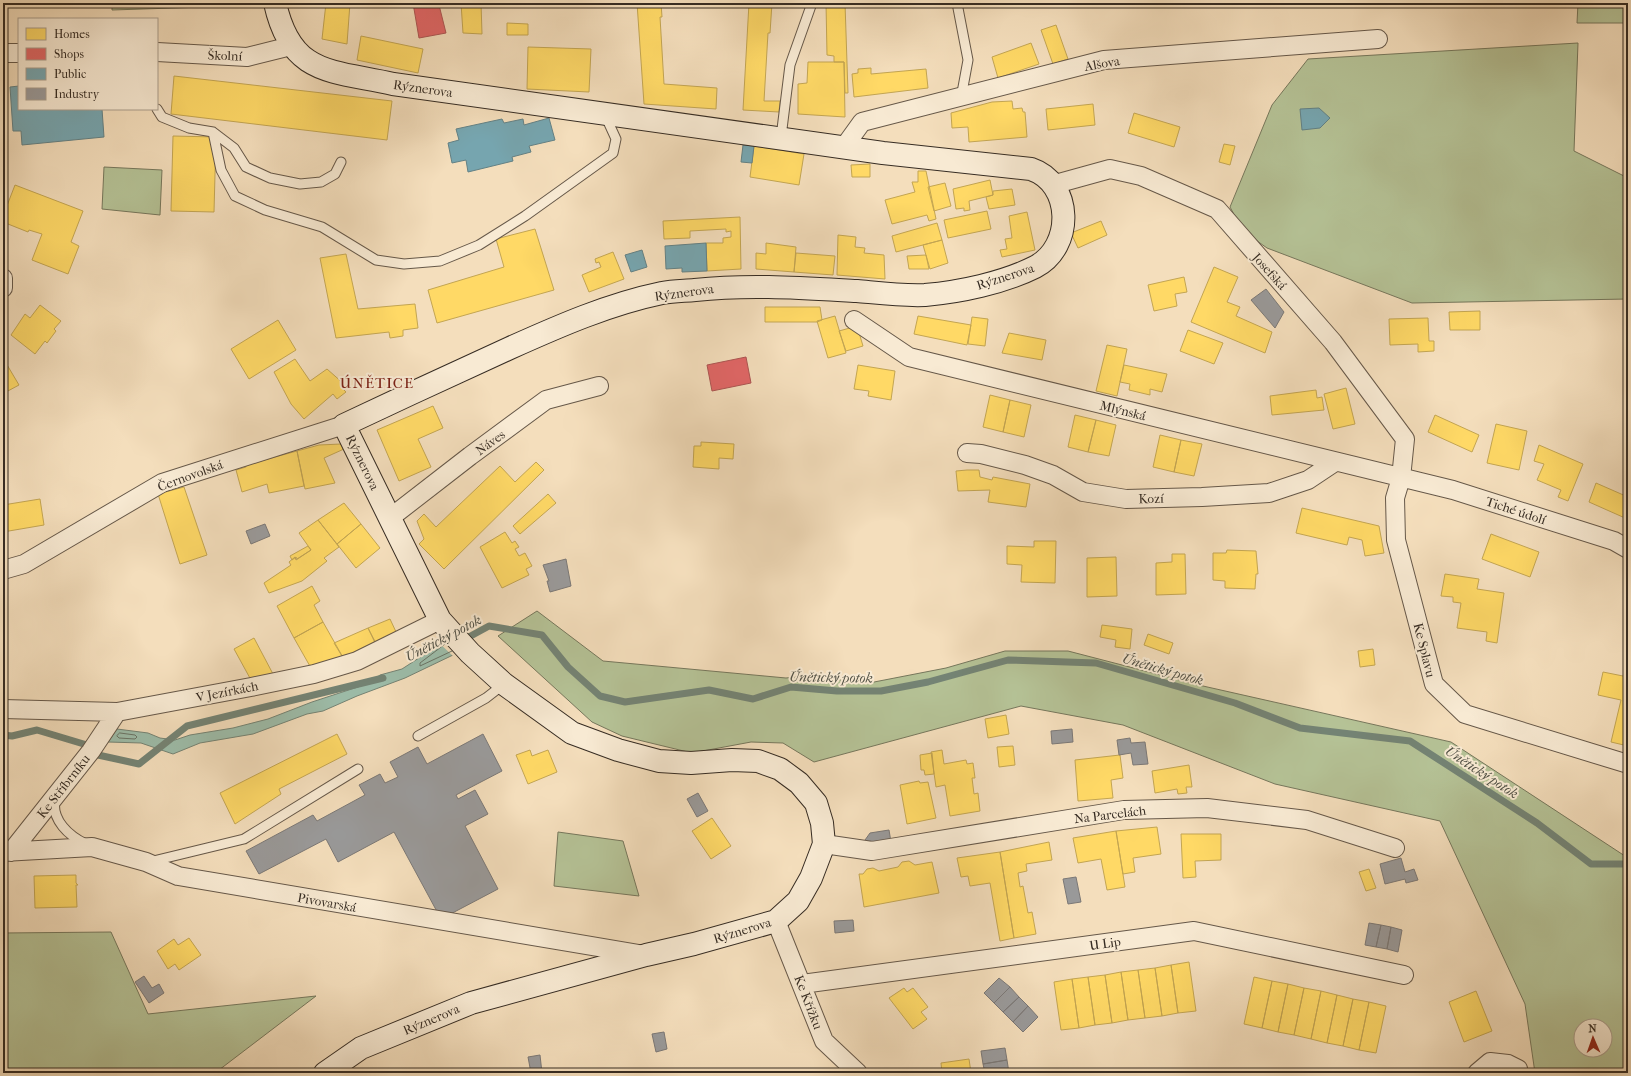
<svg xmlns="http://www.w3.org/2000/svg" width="1631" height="1076" font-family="'IM FELL French Canon',serif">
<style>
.green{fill:#b5c296;stroke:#76775c;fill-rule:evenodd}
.water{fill:#9dbdaa;stroke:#748374}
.pier{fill:#f4debc}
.homes{fill:#ffd966;stroke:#c3a552}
.shops{fill:#e06666;stroke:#ad5552}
.public{fill:#76a5af;stroke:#638185}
.industry{fill:#999;stroke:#7b7876}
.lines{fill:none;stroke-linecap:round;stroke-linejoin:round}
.shore{stroke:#6a7466;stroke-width:1}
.stream{stroke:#748374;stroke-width:7}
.lane-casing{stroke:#665849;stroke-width:11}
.street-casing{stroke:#665849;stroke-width:20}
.secondary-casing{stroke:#362c23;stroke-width:24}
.lane{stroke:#f8ead3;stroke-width:9}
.street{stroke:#f8ead3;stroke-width:18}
.secondary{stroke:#f8ead3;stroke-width:22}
.labels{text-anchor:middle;stroke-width:4;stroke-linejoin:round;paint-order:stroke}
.street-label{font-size:13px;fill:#362c23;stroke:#f8ead3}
.water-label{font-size:14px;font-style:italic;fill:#505045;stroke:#f8ead3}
.quarter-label{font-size:15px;letter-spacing:1px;fill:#7a1f14;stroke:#f8ead3}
</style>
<rect width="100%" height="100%" fill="#f4debc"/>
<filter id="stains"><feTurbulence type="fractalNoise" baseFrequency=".005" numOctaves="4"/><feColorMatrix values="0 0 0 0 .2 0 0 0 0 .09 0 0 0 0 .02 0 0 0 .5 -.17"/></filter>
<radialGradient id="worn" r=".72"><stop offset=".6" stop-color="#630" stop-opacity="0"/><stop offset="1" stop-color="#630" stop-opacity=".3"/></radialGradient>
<path class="green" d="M112 3H233L234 6 112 10Z
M1578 3H1628V23H1577Z
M1578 43 1574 151 1628 178V299L1412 303 1267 248 1243 231 1230 207 1272 105 1308 59Z
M104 167 162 170 160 215 102 209Z
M537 611 603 661 786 678 805 676 869 683 946 668 1005 651H1068L1203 686 1451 742 1628 858V1073H1535L1525 1004 1440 821 1275 784 1123 725 1021 706 814 762 783 743 751 742 692 753 622 736 592 722 498 636ZM1581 1026H1605V1050H1581Z
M558 832 623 841 639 896 554 886Z
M111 932 148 1014 316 996 215 1073H3V933Z"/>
<path class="water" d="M440 642 453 655 405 678 357 696 323 711 307 714 253 734 200 743 173 754 141 743 108 742 117 729 148 733 160 738 175 740 190 735 233 728 268 719 312 702 370 683 380 675 402 669 425 654Z"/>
<path class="pier" d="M466 623 480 639 454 657 437 641Z"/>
<path class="homes" d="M326 3H350L347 44 322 39Z
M461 3H481L482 34 463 33Z
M637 3H661L662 17H660L664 84 717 88 716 109 644 104Z
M749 3H772L770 33H768L764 101H780L779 112 743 110Z
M826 3H845L848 93H845L844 62H834V56L827 55Z
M507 23 528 24V35H507Z
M1056 25 1068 59 1053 64 1041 30Z
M361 36 423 49 418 73 357 60Z
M1031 43 1039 64 998 78 992 57Z
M528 47 591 49 589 92 527 89Z
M808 62H844L845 117 798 114V84L807 83Z
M871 68V74L926 69 928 88 854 97 852 74 858 73V69Z
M174 76 392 101 387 140 171 114Z
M1012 101 1013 109 1022 108 1023 112H1025L1027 137 969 142 968 127 952 128 951 113 992 102Z
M1093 104 1095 125 1048 130 1046 109Z
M1134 113 1180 127 1174 147 1128 133Z
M173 136 216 137 214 212 171 211Z
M1224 144 1235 146 1230 165 1219 162Z
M754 146 804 154 799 185 750 177Z
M870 164V177H852L851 165Z
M918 171H926L936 219 929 221 927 215 892 224 885 200 915 192 912 182H918Z
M990 180 993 195 969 201 970 210 964 211V208L956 209 953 189Z
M945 183 951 206 934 211 928 187Z
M15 185 83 211 71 242 79 246 68 274 32 260 42 234 29 230 28 232 3 222V216Z
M1012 189 1015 205 989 209 986 197 993 195V191Z
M987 211 991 229 948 238 944 220Z
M1027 212 1035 250 1002 257 1000 250 1007 249 1005 239 1012 238 1009 216Z
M740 217 741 269 707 271 706 243H723V238L731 237V231L726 232V229L690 231V238L664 239 663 221Z
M1101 221 1107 235 1078 248 1071 233Z
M937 223 942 240 896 252 892 236Z
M535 229 554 290 437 323 428 290 504 267 496 239Z
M838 235 856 237 855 247 865 248 864 253 884 255 885 279 837 275Z
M942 240 948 263 930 269 923 245Z
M766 243 796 247 794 272 756 269V253L766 254Z
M613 252 624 279 589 292 582 275 601 267 599 262 596 263 595 259Z
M796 253 835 256 833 275 794 272Z
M346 254 358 309 415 304 418 328 403 330V336L390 338 389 332 336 338 320 258Z
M926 255 929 269H909L907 256Z
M1214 267 1238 277 1227 302 1240 307 1236 316 1272 332 1265 353 1191 322Z
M1184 277 1187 292 1175 294 1177 306 1154 311 1148 285Z
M40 305 61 321 54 329 56 331 47 343 45 341 35 354 11 335 25 314 30 318Z
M765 307H820L822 320 817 322H765Z
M1480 311V330H1450L1449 312Z
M835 316 846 353 828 358 817 321Z
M918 316 971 325 967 345 914 334Z
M972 317 988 319 985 346 968 344Z
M1428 318 1429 341H1434V351L1418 352V344L1390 345 1389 319Z
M278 320 296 350 249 379 231 349Z
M857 326 863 346 846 351 839 331Z
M1188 330 1223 343 1214 364 1180 351Z
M1009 333 1046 340 1042 360 1002 353Z
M1107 345 1127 349 1117 396 1096 391Z
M3 358 19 385 6 392 3 391Z
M295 359 310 381 327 369 344 384 341 387 346 392 337 399 333 394 304 419 291 404 274 372Z
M858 365 895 371 891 400 868 396 869 391 854 389Z
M1124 365 1167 374 1162 392 1150 389V395L1129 390 1130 384 1120 382Z
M1346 388 1355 424 1333 429 1324 394Z
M1316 390 1317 398 1322 397 1324 410 1272 415 1270 396Z
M990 395 1010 400 1003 432 983 427Z
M1010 400 1031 405 1024 437 1003 432Z
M433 406 443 428 418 439 431 467 399 481 377 430Z
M1075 415 1096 420 1088 452 1068 447Z
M1435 415 1479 435 1472 452 1428 432Z
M1096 420 1116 425 1109 456 1088 452Z
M1496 424 1527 431 1519 470 1487 463Z
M1160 435 1181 440 1174 472 1153 467Z
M1181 440 1202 444 1194 476 1174 472Z
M701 442 734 444 733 459 719 458V469L693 467 694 446H701Z
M341 444 344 449 324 458 335 483 305 489 297 451 319 445Z
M1539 445 1583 464 1568 501 1558 497 1561 490 1537 480 1544 464 1534 461Z
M297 451 304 486 269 493 267 484 242 492 236 470 246 467V465Z
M536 462 544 470 444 569 419 544 424 539 417 521 424 514 436 527 500 466 515 482Z
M967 470H979L980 477 992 480 993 477 1030 484 1026 507 988 502 990 490 958 491 956 471Z
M1596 483 1628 497V510L1625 518 1589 502Z
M184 487 207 555 180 564 158 494Z
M548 494 556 503 520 534 513 526Z
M40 499 44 525 3 532V505Z
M344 503 361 524 337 544 318 520Z
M1302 508 1379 526 1384 553 1365 556 1362 540 1349 537 1347 545 1296 533Z
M318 520 339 547 324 558 327 561 302 581 269 593 264 583 291 565 289 562 295 557 296 560 311 550 299 533Z
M361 524 380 548 356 568 337 544Z
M505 532 512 543 515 541 519 547 515 549 519 556 525 553 532 566 526 569 529 575 502 588 480 547Z
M1491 534 1539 552 1530 577 1482 559Z
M1034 541H1056L1055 583 1021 582 1022 565 1007 564V546L1034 547Z
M308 546 311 550 297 559 296 557 292 560 290 556Z
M1227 550 1256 551 1258 574H1256L1255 589 1225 588V581L1213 580V553H1226Z
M1172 554H1185L1186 594 1156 595V563L1172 562Z
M1116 557 1117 596 1087 597V558Z
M1445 574 1479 579 1477 589 1504 593 1497 643 1486 641 1487 632 1457 628 1461 603 1453 602V597L1441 596Z
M312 586 320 601 314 605 323 622 294 638 277 606Z
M390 619 397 634 378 647 368 628Z
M323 622 345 661 311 668 294 638Z
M1102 625 1132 629 1130 649 1115 647 1116 640 1100 637Z
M368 628 377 647 345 661 334 643Z
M1148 634 1173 643 1169 654 1144 645Z
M254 638 273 674 251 680 234 649Z
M1373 649 1375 665 1360 667 1358 651Z
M1603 672 1628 677V746L1611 742 1621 700 1598 695Z
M1006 715 1009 734 988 738 985 719Z
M337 734 347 754 279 789 281 794 235 824 220 793Z
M1013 746 1015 765 999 767 997 747Z
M530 750 532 756 548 750 557 772 528 784 516 755Z
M942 750 944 764 966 760 967 764 973 763 975 778H972L974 794 978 793 980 811 950 816 945 785 936 787 931 752Z
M932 753 934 774 925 775 924 770H921L920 755Z
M1120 755 1123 778 1111 780 1113 798 1078 801 1075 760Z
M1189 765 1192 787H1186L1187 793 1178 794 1177 789 1155 793 1152 771Z
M919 781 920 783 928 782 936 818 907 824 900 785Z
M712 818 731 846 711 859 692 831Z
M1157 827 1161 854 1133 858 1135 872 1123 874 1116 831Z
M1116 831 1125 887 1107 890 1101 859 1078 863 1073 838Z
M1181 834H1221V860L1195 861 1196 877 1183 878Z
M1049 842 1052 860 1026 864 1027 871 1018 873 1020 887 1023 886 1028 913 1032 912 1036 934 1014 938 1000 852Z
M1000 852 1014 938 1000 941 990 883 970 886 968 876 961 877 957 858Z
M909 861 915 865 932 862 939 893 864 907 859 874H863L867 869 873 868 879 871 898 867 902 862Z
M1369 869 1376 888 1366 891 1359 872Z
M76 875V883L78 885H76L77 907 35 908 34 876Z
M189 938 201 955 179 970 175 964 168 969 157 951 174 939 178 945Z
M1189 962 1196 1011 1178 1013 1171 965Z
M1171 965 1178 1013 1162 1016 1155 968Z
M1155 968 1162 1016 1145 1018 1138 970Z
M1138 970 1145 1018 1128 1020 1121 972Z
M1121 972 1128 1020 1112 1023 1105 975Z
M1105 975 1112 1023 1095 1025 1088 977Z
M1088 977 1095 1025 1079 1028 1072 979Z
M1254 977 1272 981 1262 1028 1244 1024Z
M1072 979 1079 1028 1061 1030 1054 982Z
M1272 981 1288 984 1278 1032 1262 1028Z
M1288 984 1304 988 1294 1035 1278 1032Z
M904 988 907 992 913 988 928 1007 921 1012 927 1019 913 1029 889 998Z
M1304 988 1321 991 1311 1039 1294 1035Z
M1321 991 1337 995 1327 1043 1311 1039Z
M1476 991 1492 1031 1464 1042 1449 1002Z
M1337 995 1353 999 1343 1046 1327 1043Z
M1353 999 1369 1002 1359 1050 1343 1046Z
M1369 1002 1386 1006 1376 1053 1359 1050Z
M969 1059 971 1073H942L941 1063Z"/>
<path class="shops" d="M413 3 439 5 446 33 419 38Z
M746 357 751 383 712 391 707 365Z"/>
<path class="public" d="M33 3H76V4L33 6Z
M19 86V109H102L104 137 22 145 21 131H13L10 87Z
M1319 108 1330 118 1320 128 1302 130 1300 109Z
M549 118 555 140 529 146 531 152 512 157 513 161 468 172 466 160 452 163 448 143 459 140 456 129 502 119 504 123 523 119 524 125Z
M743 145 754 146 752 163 741 162Z
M706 243 707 271 682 272V268L666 269 665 246Z
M642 250 647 267 631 272 625 255Z"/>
<path class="industry" d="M1266 289 1284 312 1275 328 1251 300Z
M265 524 270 536 251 544 246 531Z
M566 559 571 586 550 592 547 581H549L543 565Z
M1072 729 1073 742 1052 744 1051 731Z
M483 734 502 771 456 795 458 799 475 790 488 814 465 826 498 889 441 919 394 832 338 862 326 839 259 874 246 851 313 815 317 821 365 795 359 785 380 774 385 783 398 777 390 762 418 747 427 764Z
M1130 738 1131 743 1145 742 1148 764 1133 765 1131 753 1119 755 1117 740Z
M698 793 708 811 697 817 687 799Z
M889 830 891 842 871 844 865 840 870 833Z
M1401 858 1405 872 1414 869 1418 880 1406 883 1405 879 1385 884 1380 864Z
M1076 877 1081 902 1068 904 1063 879Z
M853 920 854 931 835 933 834 921Z
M1369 923 1381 925 1376 947 1365 945Z
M1381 925 1391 927 1387 949 1376 947Z
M1391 927 1402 930 1398 952 1387 949Z
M144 976 152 988 159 984 164 993 149 1003 135 982Z
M999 978 1010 987 994 1003 984 993Z
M1010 987 1019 997 1003 1012 994 1003Z
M1019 997 1028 1006 1013 1022 1003 1012Z
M1028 1006 1038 1017 1023 1032 1013 1022Z
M664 1032 667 1049 656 1052 652 1034Z
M1005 1048 1007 1060 983 1064 981 1051Z
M540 1055 542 1073H531L528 1057Z
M1007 1060 1009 1073H985L983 1064Z"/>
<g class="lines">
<path class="shore" d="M445 644 420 663V666L452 651
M120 733 135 735 137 737 135 739 119 738 117 736Z"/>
<path class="stream" d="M467 638 489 626 542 635 568 667 600 696 625 702 709 690 753 699 791 687 837 691H881L928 682 1008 660 1096 663 1235 703 1300 728 1410 741 1537 823 1591 864H1628
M3 735 12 736 37 730 87 745 98 755 139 764 187 726 383 678"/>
<g class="lane-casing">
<path id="lane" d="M957 3 968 60 961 98
M157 109 162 117 189 128 213 132 234 148 246 167 270 178 300 184 321 182 335 174 341 162
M213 132 221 170 235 196 265 210 322 227 376 260 404 264 440 261 479 245 525 216 613 153 616 139 605 115
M781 137 790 65 812 3
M418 736 486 698 504 684
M55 799C51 820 69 836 86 844
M149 862 244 839 358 769"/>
</g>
<g class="street-casing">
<path id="street" d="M157 52 247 57 291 46
M3 53H19
M844 147 862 122 1104 60 1378 39
M1052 185 1110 169 1141 176 1217 209 1333 342 1405 439 1401 478 1395 498 1396 540 1434 684 1465 714 1628 764
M3 278V288
M854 320 909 357 1453 490 1614 541 1628 549
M967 453 981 454 1025 465 1053 475 1083 492 1126 499 1202 497 1269 493 1308 480 1335 462
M390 518 470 456 546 400 599 386
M3 570 24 564 162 483 344 425
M3 709 117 712 251 687 314 674 357 661 440 620
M824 844 872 851 1124 810 1207 808 1307 820 1395 848
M3 852 92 847 146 862 178 876 645 955
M11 852 91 751 117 712
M776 921 824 1041 858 1073
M802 984 1194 931 1404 975
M1477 1073 1490 1062 1508 1064 1518 1069V1073"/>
</g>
<g class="secondary-casing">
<path id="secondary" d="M275 3C291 76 331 70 393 84L883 153 1031 169C1073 183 1074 247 1035 267 1003 283 960 292 925 295 902 296 879 293 857 291 803 288 749 284 695 290 684 291 673 291 662 293 609 304 559 326 510 348 455 373 399 399 344 425L440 620 470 653 504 684 572 733 618 750 659 761 691 763 732 760 758 761 780 769 799 783 816 803 822 823 824 844 811 878 798 901 776 921 694 944 646 955 471 1003 361 1048 325 1073"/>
</g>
<use href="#lane" class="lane"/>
<use href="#street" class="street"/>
<use href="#secondary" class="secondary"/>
</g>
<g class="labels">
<g class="street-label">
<text transform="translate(225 55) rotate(2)" y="5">Školní</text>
<text transform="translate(1102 63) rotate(-10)" y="5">Alšova</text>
<text transform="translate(423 88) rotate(8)" y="5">Rýznerova</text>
<text transform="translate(1270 271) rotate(48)" y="5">Josefská</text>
<text transform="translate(1005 276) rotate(-18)" y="5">Rýznerova</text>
<text transform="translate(684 292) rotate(-8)" y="5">Rýznerova</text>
<text transform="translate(1123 410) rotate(14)" y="5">Mlýnská</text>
<text transform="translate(490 442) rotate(-36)" y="5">Náves</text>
<text transform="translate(363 462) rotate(64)" y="5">Rýznerova</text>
<text transform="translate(190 475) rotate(-20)" y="5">Černovolská</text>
<text transform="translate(1151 498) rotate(-1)" y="5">Kozí</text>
<text transform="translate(1516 510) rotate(18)" y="5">Tiché údolí</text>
<text transform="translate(1425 650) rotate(76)" y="5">Ke Splavu</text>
<text transform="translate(227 691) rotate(-11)" y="5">V Jezírkách</text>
<text transform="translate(63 786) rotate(-52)" y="5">Ke Stříbrníku</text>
<text transform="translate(1110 814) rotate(-7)" y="5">Na Parcelách</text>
<text transform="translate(327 902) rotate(10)" y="5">Pivovarská</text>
<text transform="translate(742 930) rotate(-17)" y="5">Rýznerova</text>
<text transform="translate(1105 943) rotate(-8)" y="5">U Lip</text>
<text transform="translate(809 1002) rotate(69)" y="5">Ke Křížku</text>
<text transform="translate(431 1019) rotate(-23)" y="5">Rýznerova</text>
</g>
<g class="water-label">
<text transform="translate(443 638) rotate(-28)" y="5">Únětický potok</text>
<text transform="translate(1163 669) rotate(16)" y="5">Únětický potok</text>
<text transform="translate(831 677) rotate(1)" y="5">Únětický potok</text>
<text transform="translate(1482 772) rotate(33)" y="5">Únětický potok</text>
</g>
<g class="quarter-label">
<text x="377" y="388">ÚNĚTICE</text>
</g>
</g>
<rect width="1631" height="1076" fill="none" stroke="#f4debc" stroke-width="16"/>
<rect x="4" y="4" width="1623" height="1068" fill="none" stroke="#362c23" stroke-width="2"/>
<rect x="8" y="8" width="1615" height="1060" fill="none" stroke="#362c23"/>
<rect x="18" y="18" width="140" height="92" fill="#f8ead3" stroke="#aa9e8d"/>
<rect x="26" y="28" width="20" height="12" fill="#ffd966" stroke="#aa9e8d"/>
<text x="54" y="38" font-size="12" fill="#362c23">Homes</text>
<rect x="26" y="48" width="20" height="12" fill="#e06666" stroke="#aa9e8d"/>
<text x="54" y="58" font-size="12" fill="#362c23">Shops</text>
<rect x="26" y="68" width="20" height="12" fill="#76a5af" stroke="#aa9e8d"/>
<text x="54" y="78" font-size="12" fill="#362c23">Public</text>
<rect x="26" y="88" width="20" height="12" fill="#999999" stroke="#aa9e8d"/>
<text x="54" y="98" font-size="12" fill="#362c23">Industry</text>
<g transform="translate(1593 1038) rotate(358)"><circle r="19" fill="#f8ead3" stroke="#aa9e8d"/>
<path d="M0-3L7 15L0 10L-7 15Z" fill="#8f2418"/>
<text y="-6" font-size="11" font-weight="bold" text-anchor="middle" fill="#362c23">N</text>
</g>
<rect width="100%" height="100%" filter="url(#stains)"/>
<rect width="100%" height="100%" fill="url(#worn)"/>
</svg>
